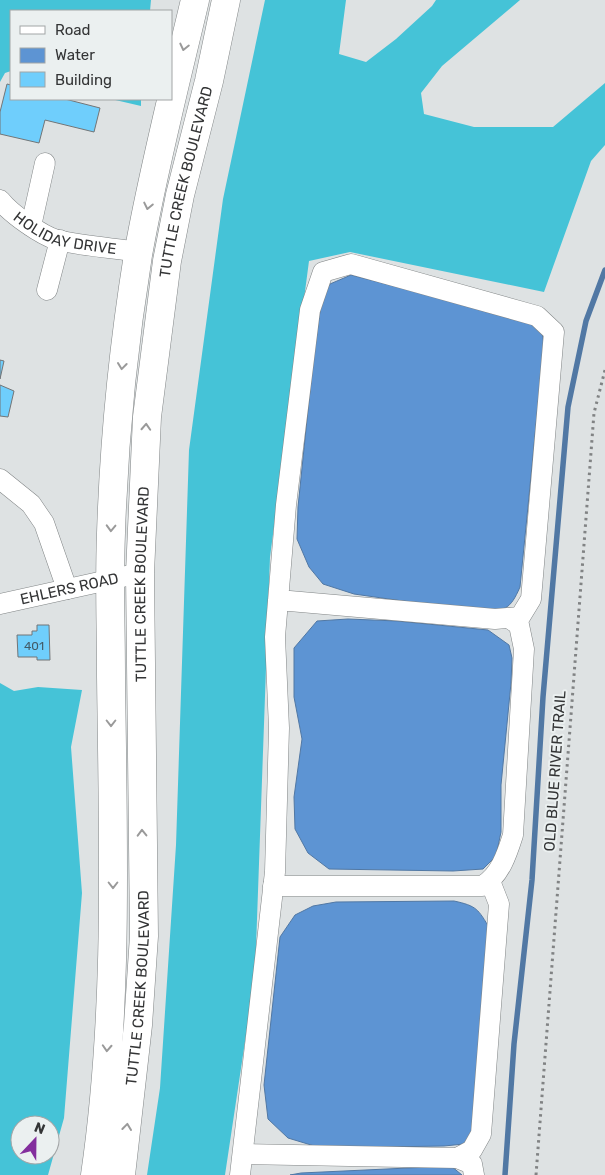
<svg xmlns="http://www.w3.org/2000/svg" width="605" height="1175" font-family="Rubik,sans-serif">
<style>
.forest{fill:#45c3d7;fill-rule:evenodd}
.water{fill:#5d94d3;stroke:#5178a4}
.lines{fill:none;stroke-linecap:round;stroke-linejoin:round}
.stream{stroke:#5178a4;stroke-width:5.5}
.building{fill:#6fcefc;stroke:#727577}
.minor-casing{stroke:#818586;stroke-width:21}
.highway-casing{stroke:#818586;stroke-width:29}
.path{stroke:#818384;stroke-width:3;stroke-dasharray:2.5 4;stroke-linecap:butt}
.minor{stroke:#fff;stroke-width:20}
.highway{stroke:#fff;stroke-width:28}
.oneway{stroke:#9a9a9a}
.labels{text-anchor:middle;stroke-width:4;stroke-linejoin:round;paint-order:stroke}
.number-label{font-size:12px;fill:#435b68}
.street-label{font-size:15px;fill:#343536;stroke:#ebf0f0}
</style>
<rect width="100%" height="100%" fill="#dee2e3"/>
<path class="forest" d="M0 0H151L150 11H11V71L5 73 0 82Z
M265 0H346L339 54 366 62 396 39 432 6 436 0H520L442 66 421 93 424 114 474 127H553L605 83V145L591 161 544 292 350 252 309 261 270 557 255 975 225 1175H147L160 1088 176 845 189 450 223 199Z
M111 99H141V106Z
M0 683 14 691 38 687 82 690 71 747 82 893 64 1118 48 1175H0ZM20 1125H50V1155H20Z"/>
<path class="water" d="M351 275 530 321 542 333 544 344 520 587C510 610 505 611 480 612L354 594 323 584 309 567 297 539 298 507 313 361 322 297 330 284Z
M348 619 397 621 488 630 509 645 512 658 511 683 501 785V832L496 856 483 869 453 871 329 869 308 853 295 829 294 797 302 739 294 697V648L317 621Z
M454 901C477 906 478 909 490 929L475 1134 464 1144 444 1146 321 1148 288 1138 268 1119 264 1085 280 937 295 915 313 906 336 902Z
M451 1166 462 1175H290L301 1173Z"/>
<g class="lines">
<path class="stream" d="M505 1175 514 1044 532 880 543 697 568 407 586 321 605 270"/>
</g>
<path class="building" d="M7 84 11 85V99H65L100 108 94 132 45 120 39 143 0 134V112Z
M0 360 4 361 0 379Z
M0 385 14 391 8 417 0 416Z
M37 625H49L50 660H37V657H18L17 635H32V631H37Z"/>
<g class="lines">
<g class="minor-casing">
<g id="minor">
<path id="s1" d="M0 200C11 214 41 235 57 240 83 246 112 248 139 252"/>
<path d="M31 226 45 163"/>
<path d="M47 290 60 240"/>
<path d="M0 479 31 504 44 523 67 589"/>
<path id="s2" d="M0 604 140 573"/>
<path d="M273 886H482C500 876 507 854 513 835L524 649 519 625 509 618"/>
<path d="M243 1154 457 1158 472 1150 481 1134 499 904 490 881"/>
<path d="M457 1158 472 1164 474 1175"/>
<path d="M240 1175 275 872 279 728 275 637 286 505 310 310 323 272 351 264 537 316 554 332 531 599 520 617 495 619 278 600"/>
</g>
</g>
<g class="highway-casing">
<g id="highway">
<path d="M95 1175C119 1010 113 842 111 676 111 628 109 581 111 533 114 440 123 348 138 255 153 170 175 85 195 0"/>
<path id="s3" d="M121 1175 138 1025 144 936 140 573 147 417 167 261 180 195 209 81 226 0"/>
</g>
</g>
<path class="path" d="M536 1175 594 413 605 370"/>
<use href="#minor" class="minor"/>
<use href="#highway" class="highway"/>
</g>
<defs><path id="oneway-chevron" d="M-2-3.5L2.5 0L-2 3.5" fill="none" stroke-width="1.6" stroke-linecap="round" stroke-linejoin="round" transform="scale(1.25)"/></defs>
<g class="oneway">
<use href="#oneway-chevron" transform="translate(184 47) rotate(103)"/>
<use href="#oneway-chevron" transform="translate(148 206) rotate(102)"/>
<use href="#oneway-chevron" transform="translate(122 366) rotate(97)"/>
<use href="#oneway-chevron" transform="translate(146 427) rotate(-87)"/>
<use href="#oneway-chevron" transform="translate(111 528) rotate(92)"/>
<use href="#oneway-chevron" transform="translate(111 723) rotate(90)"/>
<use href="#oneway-chevron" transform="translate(142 833) rotate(-91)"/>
<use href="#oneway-chevron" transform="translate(113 885) rotate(90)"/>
<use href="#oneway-chevron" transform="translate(107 1048) rotate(93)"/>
<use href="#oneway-chevron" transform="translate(127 1127) rotate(-83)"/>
</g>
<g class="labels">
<g class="number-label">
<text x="34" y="650">401</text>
</g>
<g class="street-label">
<text dy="5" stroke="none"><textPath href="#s3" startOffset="998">TUTTLE CREEK BOULEVARD</textPath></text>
<text dy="5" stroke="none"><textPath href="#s1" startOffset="76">HOLIDAY DRIVE</textPath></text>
<text dy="5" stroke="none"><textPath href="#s3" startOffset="592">TUTTLE CREEK BOULEVARD</textPath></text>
<text dy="5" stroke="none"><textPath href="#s2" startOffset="71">EHLERS ROAD</textPath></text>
<text transform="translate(555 771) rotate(-86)" y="5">OLD BLUE RIVER TRAIL</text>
<text dy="5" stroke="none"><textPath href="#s3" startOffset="188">TUTTLE CREEK BOULEVARD</textPath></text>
</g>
</g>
<rect x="10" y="10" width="162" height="90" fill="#ebf0f0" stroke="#a2a5a6"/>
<rect x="20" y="26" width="25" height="8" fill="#ffffff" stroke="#a2a5a6"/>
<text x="55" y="35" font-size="15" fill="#343536">Road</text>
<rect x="20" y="48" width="25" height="15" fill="#5d94d3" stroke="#a2a5a6"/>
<text x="55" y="60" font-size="15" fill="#343536">Water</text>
<rect x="20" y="72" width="25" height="15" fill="#6fcefc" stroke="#a2a5a6"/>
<text x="55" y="85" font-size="15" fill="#343536">Building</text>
<g transform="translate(35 1140) rotate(22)"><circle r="24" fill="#ebf0f0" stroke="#a2a5a6"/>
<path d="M0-4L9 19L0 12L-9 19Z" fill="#832e9d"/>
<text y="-8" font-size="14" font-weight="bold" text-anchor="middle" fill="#343536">N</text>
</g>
</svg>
